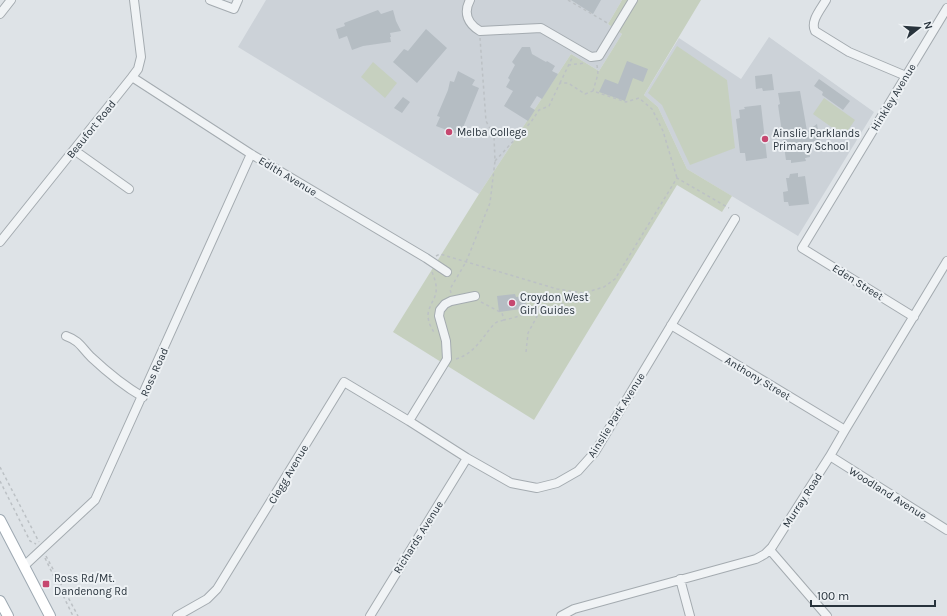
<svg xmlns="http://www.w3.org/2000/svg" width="947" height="616" font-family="Karla,sans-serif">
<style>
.built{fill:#ccd2d8}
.green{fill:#c6d0bf}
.building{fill:#b5bdc3}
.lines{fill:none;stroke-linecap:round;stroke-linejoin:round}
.minor-casing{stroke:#a4abb0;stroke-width:10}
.major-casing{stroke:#9ea9b2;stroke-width:12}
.path{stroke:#bcc1c5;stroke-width:1.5;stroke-dasharray:3 3;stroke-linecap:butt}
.minor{stroke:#f0f3f5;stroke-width:8}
.major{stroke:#fff;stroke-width:10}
.poi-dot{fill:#c64870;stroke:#edf1f4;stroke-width:1.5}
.labels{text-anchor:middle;stroke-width:4;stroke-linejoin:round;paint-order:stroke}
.street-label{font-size:11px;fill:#28333c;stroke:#edf1f4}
.poi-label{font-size:11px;fill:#28333c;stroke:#edf1f4;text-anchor:start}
</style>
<rect width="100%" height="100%" fill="#dee3e7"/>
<path class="built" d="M266 0H622L608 24 622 34 599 71 571 54 479 194 238 47Z
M769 37 874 112 798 236 687 169 658 107 644 95 679 38 741 79Z"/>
<path class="green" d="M622 0H701L644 95 658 107 687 169 732 196 722 212 677 185 534 420 393 332 479 194 571 54 599 71 622 34 608 24Z
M677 46 727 80 735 148 690 165 662 105 648 93Z
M373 62 397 83 385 98 361 77Z
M824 98 855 120 844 136 813 114Z"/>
<path class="building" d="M571 0H601L593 14Z
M378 10 381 14 393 10 396 21 401 31 390 33 391 37H390L391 42 363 46 352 50 347 36 339 39 336 29 345 26 344 23Z
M426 29 447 48 417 83 393 62 404 49 408 51Z
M522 47H530L532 54 546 62 547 61 555 66 552 71 558 74 542 99 537 96 530 107 535 110 528 121 504 106 513 91 506 87 510 80 508 78 515 65 512 62Z
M627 61 648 69 643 82 633 78 625 101 599 92 605 79 618 84Z
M458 71 475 80 472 85 479 88 460 135 436 126 440 117 437 116 448 90 450 81 454 82Z
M772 74 774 90 763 91 762 88 756 89 755 76Z
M819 79 850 101 843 110 822 95 823 92 814 86Z
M800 91 807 131 817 124 820 141 808 142 810 157 805 158 806 161 791 163V160H786L778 105 780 104 778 93Z
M403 97 410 102 402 113 394 108Z
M761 105 767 158 746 161 745 153H740L736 119 740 118 739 110 745 109 744 107Z
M798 173V177L805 176 809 204 789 206 788 202H784L783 192 788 191 786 178H789L790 174Z
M515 294 516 297 525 296 527 308 499 312 497 296Z"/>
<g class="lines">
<g class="minor-casing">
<path id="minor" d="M210 0 234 9 238 0
M470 0C463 13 468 24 480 31L541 28 591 57 599 56 633 0
M826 0C821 9 810 21 815 31L849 52 906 76
M0 14 11 0
M132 77 251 154 426 258 447 272
M74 150 129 189
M0 242 132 77 138 69 141 57 134 0
M475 296 451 301 445 304 440 310 439 316 446 341 447 359 409 421 467 458 511 483 537 488 557 483 578 471 595 452 735 219
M914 317 802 248 947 8
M671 325 845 430
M66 336C80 341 81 347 91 357 107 372 124 386 143 397
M830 456 947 530
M770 550 827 616
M24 566 95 500 251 154
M680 579 690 616
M177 616 207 599 217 589 344 382 409 421
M370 616 467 458
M561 616 574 609 756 559 765 554 772 547 830 456 845 430 947 261"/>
</g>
<g class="major-casing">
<path id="major" d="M0 520 50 616
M0 601 8 616"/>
</g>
<path class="path" d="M568 0 609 24
M568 65 586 63
M597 65 598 74 593 91 626 102 639 98 652 109 663 131 677 178
M560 83 573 56
M495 161 531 122 539 110 549 106 560 83H568L585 94 593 91
M436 256 440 254 557 289 584 293 604 287 615 279 677 178 729 208
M432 272C435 279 438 288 435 296 434 299 432 302 431 305 425 316 429 324 435 334
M451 293 450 289 466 262 490 203 495 161 494 136 486 121 480 38
M481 302 502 313 504 320C523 316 541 308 561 306L563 301 582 294
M526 352 528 333 541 309
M456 359C475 353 481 339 494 324L497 322 504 320
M0 467 39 542
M0 481 30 541 36 544
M46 556 78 616
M45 558 73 616"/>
<use href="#minor" class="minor"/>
<use href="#major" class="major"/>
</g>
<g class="poi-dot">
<circle cx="449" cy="132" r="4"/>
<circle cx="765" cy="139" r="4"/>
<circle cx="512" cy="303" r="4"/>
<rect x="42" y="580" width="8" height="8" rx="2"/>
</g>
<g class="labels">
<g class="street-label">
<text transform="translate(893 97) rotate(-59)" y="4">Hinkley Avenue</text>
<text transform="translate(91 129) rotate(-51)" y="4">Beaufort Road</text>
<text transform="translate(288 176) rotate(31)" y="4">Edith Avenue</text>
<text transform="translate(858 282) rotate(32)" y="4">Eden Street</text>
<text transform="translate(154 372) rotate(-66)" y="4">Ross Road</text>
<text transform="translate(758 378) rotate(31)" y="4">Anthony Street</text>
<text transform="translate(616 415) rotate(-58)" y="4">Ainslie Park Avenue</text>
<text transform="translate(288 474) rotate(-59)" y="4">Clegg Avenue</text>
<text transform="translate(888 493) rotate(32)" y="4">Woodland Avenue</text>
<text transform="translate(802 500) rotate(-57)" y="4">Murray Road</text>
<text transform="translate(418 537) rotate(-58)" y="4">Richards Avenue</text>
</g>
<g class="poi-label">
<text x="457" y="136">Melba College</text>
<text x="773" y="137">Ainslie Parklands<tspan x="773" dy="13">Primary School</tspan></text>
<text x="520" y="301">Croydon West<tspan x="520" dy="13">Girl Guides</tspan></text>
<text x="54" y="582">Ross Rd/Mt.<tspan x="54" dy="13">Dandenong Rd</tspan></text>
</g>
</g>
<g transform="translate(919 28) rotate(73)" stroke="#edf1f4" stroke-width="3" paint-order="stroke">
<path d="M0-3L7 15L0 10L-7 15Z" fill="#28333c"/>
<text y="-6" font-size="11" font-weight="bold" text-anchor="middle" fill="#28333c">N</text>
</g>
<path d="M811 600v6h124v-6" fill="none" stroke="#28333c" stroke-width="2"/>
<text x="817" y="600" font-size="12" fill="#28333c" stroke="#edf1f4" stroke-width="3" paint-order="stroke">100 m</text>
</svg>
